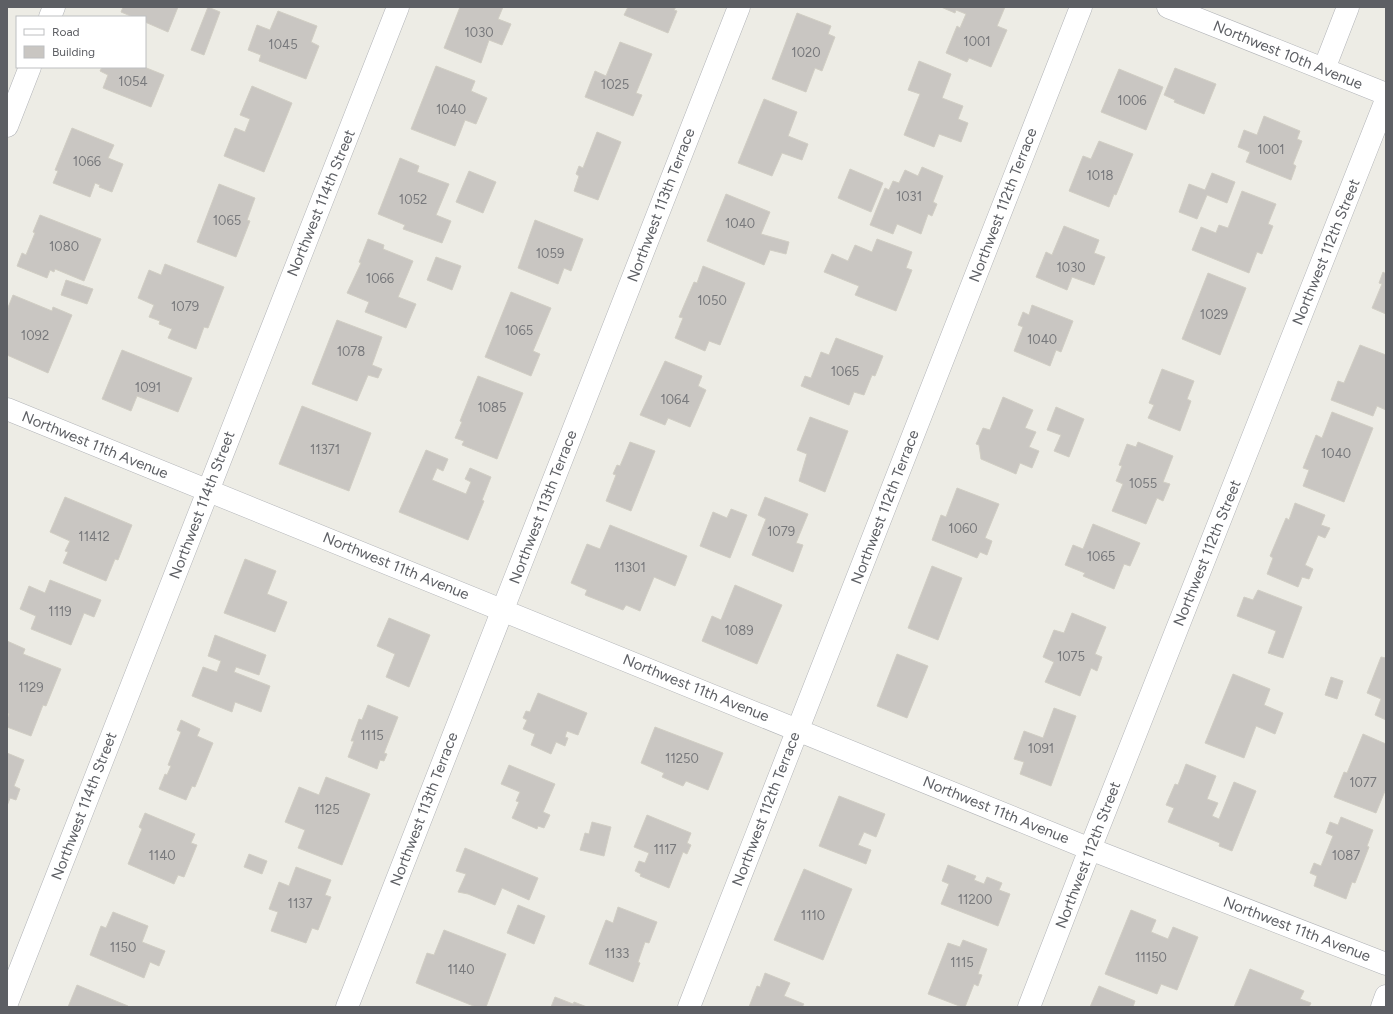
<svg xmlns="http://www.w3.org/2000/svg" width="1393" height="1014" font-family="Figtree,sans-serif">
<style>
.building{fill:#c9c6c2;stroke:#d1cec4}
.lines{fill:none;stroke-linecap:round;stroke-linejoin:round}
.minor-casing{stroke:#b2b4b8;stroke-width:23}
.tertiary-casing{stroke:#b2b4b8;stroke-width:23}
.minor{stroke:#fff;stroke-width:22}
.tertiary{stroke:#fff;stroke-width:22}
.labels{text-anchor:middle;stroke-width:3;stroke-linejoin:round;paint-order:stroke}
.number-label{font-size:13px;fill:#78797c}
.street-label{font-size:15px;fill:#5d5f64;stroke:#fff}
</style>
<rect width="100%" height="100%" fill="#edece5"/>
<path class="building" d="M123 7H178L168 32 145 22V17H133L121 12Z
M208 7 220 12 204 55 191 50Z
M460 7H503L498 19 511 24 502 45 489 40 481 63 444 48Z
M628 7H676L674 10 677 11 668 33 624 15Z
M941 7H1005L997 26 1007 30 991 67 969 58 967 62 946 53 957 26 960 28 966 14 956 10 955 13Z
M278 11 317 26 311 42 319 46 306 79 259 61 261 55 248 50 257 25 270 30Z
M797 13 831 26 828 34 835 37 822 71 815 68 806 92 772 79Z
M620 42 652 54 636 93 642 95 633 116 585 97 595 71 606 76Z
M919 61 951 74 942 98 963 106 958 119 968 123 961 142 939 134 934 147 904 135 920 94 908 90Z
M436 66 475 81 471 91 487 98 476 124 465 120 455 146 411 129Z
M102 67H144L164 75 151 107 103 88 108 75 100 71Z
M1175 68 1216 84 1204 114 1174 102 1175 100 1164 95Z
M1119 69 1163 87 1146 130 1101 112Z
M252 86 292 103 264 172 224 156 235 128 245 132 250 119 240 115Z
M764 99 797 112 788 136 808 144 802 160 782 153 772 176 738 163Z
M1264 116 1300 131 1297 139 1302 141 1293 164 1296 166 1291 180 1246 162 1250 152 1238 147 1244 130 1257 135Z
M72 128 114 145 108 158 123 164 112 192 99 187 100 185 95 183 90 197 53 183 58 171 55 170Z
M597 132 621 142 598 200 574 191 579 176 576 174 579 166 583 168Z
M1099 141 1133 154 1116 195 1114 194 1109 207 1069 191 1083 156 1091 159Z
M400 158 419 166 417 172 449 184 436 215 451 221 442 243 403 229 405 225 378 214Z
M922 167 943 176 933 202 937 204 932 216 928 214 921 234 897 224 893 234 870 225 885 188 889 190 893 181 899 183 905 170 918 176Z
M850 169 883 183 871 212 838 198Z
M469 171 496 182 483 213 456 202Z
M1212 173 1235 182 1227 203 1207 195 1197 219 1179 212 1189 184 1205 190Z
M219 184 255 198 247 220 250 221 236 257 197 242Z
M1242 191 1276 204 1268 224 1273 226 1262 254 1257 252 1249 273 1192 250 1201 227 1216 233 1219 225 1228 228Z
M726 194 770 212 761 234 789 242 786 254 770 250 764 265 707 241Z
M40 215 101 239 84 281 55 269 54 272 50 270 47 278 17 266 22 253 26 255 35 233 33 232Z
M535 220 583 239 571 271 564 268 558 284 518 268Z
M1064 226 1099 240 1094 253 1105 257 1094 285 1072 277 1067 290 1036 277 1046 252 1052 255Z
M368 239 384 245 383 249 413 261 398 297 416 304 406 328 365 312 369 302 347 293 361 263 359 262Z
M877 239 912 252 906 268 912 270 896 311 855 295 859 286 824 272 832 254 848 261 855 245 872 252Z
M436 257 461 266 452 290 427 280Z
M165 264 224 287 208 328 204 327 196 349 168 338 172 329 159 324 160 321 149 317 154 305 138 298 149 270 161 275Z
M703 266 745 283 720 345 709 341 705 351 675 338 683 318 679 317 694 282 697 283Z
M1383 272 1386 274V314L1372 308 1382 284 1379 283Z
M1208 273 1246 288 1220 355 1182 339Z
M66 280 93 289 87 304 61 295Z
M511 292 551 308 533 351 540 354 531 376 485 357Z
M13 295 52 311 53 307 72 315 48 373 7 355V310Z
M1032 305 1073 321 1061 352 1056 350 1050 366 1014 351 1023 327 1018 325 1023 312 1029 315Z
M337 320 382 337 372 365 382 369 378 378 368 375 357 401 312 384Z
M836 338 883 356 875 376 872 375 864 395 854 392 849 405 801 386 805 376 811 378 821 352 829 355Z
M1360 345 1386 355V410L1377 406 1373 416 1331 400 1338 381 1344 383Z
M122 350 192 378 178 412 137 396 131 411 102 399Z
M665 361 702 376 698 386 706 390 690 427 668 418 665 425 640 415Z
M1162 369 1194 381 1187 399 1191 401 1180 431 1148 418 1154 405 1149 403Z
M478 376 523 393 497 459 462 445 464 441 455 438 462 422 460 421Z
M1003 397 1033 410 1025 428 1036 432 1029 447 1039 451 1032 468 1020 463 1016 474 981 459 979 445 976 444 983 428 990 430Z
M302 406 371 433 349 491 279 464Z
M1056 407 1084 419 1069 457 1054 451 1061 435 1047 430Z
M1332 412 1373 428 1344 502 1303 486 1309 470 1303 468 1316 435 1322 438Z
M810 417 848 431 825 492 799 481 807 454 797 450Z
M630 442 655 451 631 511 606 501 616 475 613 474 617 465 620 466Z
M1138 442 1173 456 1163 482 1170 484 1163 501 1157 498 1146 524 1112 511 1123 484 1116 481 1122 466 1119 465 1127 444 1136 447Z
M426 450 448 459 443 471 437 468 432 480 466 494 471 482 465 479 470 468 491 477 482 500 484 501 468 540 399 512Z
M957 488 999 504 985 538 992 541 987 555 980 552 977 558 932 540 941 515 946 517Z
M65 497 132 525 118 560 115 559 106 581 63 563 68 552 65 551 70 541 50 532Z
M765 497 808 514 796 543 803 545 793 572 752 555 766 519 758 515Z
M1295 503 1325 515 1321 525 1330 528 1325 538 1318 535 1305 565 1313 569 1309 579 1302 577 1298 587 1267 574 1273 558 1270 556 1286 518 1289 520Z
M731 509 747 515 730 558 700 546 713 512 727 518Z
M1093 524 1140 543 1130 566 1124 564 1114 589 1083 576 1085 573 1065 565 1073 545 1083 549Z
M610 525 687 556 675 586 654 577 640 611 626 605 623 610 585 595 587 590 571 583 587 544 600 549Z
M245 559 276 571 267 594 287 602 275 632 224 613Z
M932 566 962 578 938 640 908 628Z
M50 580 101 600 94 617 84 613 71 645 31 629 36 616 20 609 29 586 45 593Z
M735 585 782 605 757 664 702 641 712 616 721 620Z
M1258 590 1302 607 1283 658 1268 653 1276 631 1237 616 1244 597 1253 600Z
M1072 613 1106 627 1095 654 1102 657 1097 671 1091 668 1080 696 1045 682 1054 662 1043 657 1054 630 1064 633Z
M389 618 430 635 409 687 386 677 395 654 377 646Z
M215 635 266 655 259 675 236 667 234 672 270 686 261 712 235 702 232 712 192 696 203 667 217 672 221 661 208 656Z
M7 641 25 649 23 654 61 669 46 706 43 705 31 736 7 727V719L9 714 7 713Z
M897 654 928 666 907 718 877 706Z
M1381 657 1386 658V720L1375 715 1381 699 1367 693Z
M1233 674 1270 689 1264 705 1283 713 1275 734 1256 726 1244 758 1205 743Z
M1331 677 1343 681 1337 699 1325 695Z
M538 693 587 713 578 735 567 731 565 737 568 738 565 746 556 742 551 754 531 745 535 734 523 729 527 720 523 718 526 711 530 712Z
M368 705 398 717 384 753 387 754 384 761 380 760 377 769 348 757 354 741H351L359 719 362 720Z
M1054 708 1076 716 1051 786 1020 774 1024 762 1014 759 1024 731 1043 738Z
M181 720 200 729 197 736 213 743 195 787 192 786 186 800 159 789 165 774 167 775 171 766 168 765 181 732 177 730Z
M655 727 723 753 708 790 686 781 683 786 662 777 664 773 641 763Z
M1363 734 1386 744V792L1385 791 1376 813 1334 797 1344 772 1347 773Z
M7 753 24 760 14 786 20 789 16 800 10 798 7 806Z
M1186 764 1216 776 1207 799 1218 803 1212 816 1219 819 1234 782 1256 791 1232 851 1219 846 1220 843 1168 822 1174 808 1166 805 1175 784 1178 785Z
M509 765 555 784 543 812 550 815 544 828 538 826 537 829 512 818 519 802 516 801 520 792 501 784Z
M326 777 370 794 342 865 298 848 305 830 285 822 299 787 319 795Z
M839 796 885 814 876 837 864 832 858 845 871 850 866 864 819 846Z
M145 813 195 834 191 843 197 845 184 877 178 875 174 884 128 864 142 829 139 827Z
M647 815 691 833 687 843 691 845 687 854 683 852 669 888 640 876 641 874 635 871 639 861 645 863 649 853 634 847Z
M1341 817 1373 830 1367 846 1369 847 1355 883 1352 882 1346 899 1314 886 1317 876 1310 873 1314 863 1321 866 1333 836 1326 833 1330 822 1338 825Z
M592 822 611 827 604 856 580 850 585 833 589 834Z
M465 848 538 878 529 900 502 888 495 905 468 894 458 892 466 874 456 871Z
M249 854 267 861 262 874 244 867Z
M948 865 976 876 974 880 984 884 987 877 1002 883 999 890 1010 894 998 926 941 904 949 884 942 881Z
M296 867 331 880 325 895 331 897 318 930 312 928 306 943 271 931 278 912 269 909 279 882 289 886Z
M804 869 852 889 823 960 774 940Z
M518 905 545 916 534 944 507 933Z
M618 907 657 922 649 943 645 942 638 962 640 963 633 982 589 964 606 920 613 923Z
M1131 910 1156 920 1151 932 1168 939 1173 927 1198 937 1177 990 1161 984 1157 994 1105 974Z
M113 912 148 926 142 942 165 951 159 966 150 962 144 978 90 955 101 926 106 928Z
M444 930 506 954 486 1007H476L416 983 427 953 434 955Z
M963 940 987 949 978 974 982 975 978 986 974 984 965 1007H962L928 994 948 943 960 947Z
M1250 969 1304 991 1300 999 1311 1003 1309 1007H1234Z
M765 973 790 983 784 996 804 1004 802 1007H749L757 986 760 987Z
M77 985 128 1006 127 1007H68Z
M1099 986 1135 1001 1133 1007H1090Z
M555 997 573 1004 574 1002 587 1007H551Z"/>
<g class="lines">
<g class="minor-casing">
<path id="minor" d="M1168 7 1386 94
M50 17 54 7
M1324 69 1348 7
M7 126 30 67
M7 409 1090 849 1386 964
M7 1003 398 7
M347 1007 739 7
M689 1007 1081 7
M1029 1007 1090 849 1386 100"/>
</g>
<g class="tertiary-casing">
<path id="tertiary" d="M1382 1007 1386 996"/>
</g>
<use href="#minor" class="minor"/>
<use href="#tertiary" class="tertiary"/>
</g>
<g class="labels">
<g class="number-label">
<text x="479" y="37">1030</text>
<text x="977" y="46">1001</text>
<text x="283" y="49">1045</text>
<text x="806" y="57">1020</text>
<text x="133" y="86">1054</text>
<text x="615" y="89">1025</text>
<text x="1132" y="105">1006</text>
<text x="451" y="114">1040</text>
<text x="1271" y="154">1001</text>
<text x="87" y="166">1066</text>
<text x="1100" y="180">1018</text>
<text x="909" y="201">1031</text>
<text x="413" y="204">1052</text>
<text x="227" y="225">1065</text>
<text x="740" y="228">1040</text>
<text x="64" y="251">1080</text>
<text x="550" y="258">1059</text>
<text x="1071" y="272">1030</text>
<text x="380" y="283">1066</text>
<text x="712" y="305">1050</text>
<text x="185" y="311">1079</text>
<text x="1214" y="319">1029</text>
<text x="519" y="335">1065</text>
<text x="35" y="340">1092</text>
<text x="1042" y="344">1040</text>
<text x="351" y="356">1078</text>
<text x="845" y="376">1065</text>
<text x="148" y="392">1091</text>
<text x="675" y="404">1064</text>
<text x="492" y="412">1085</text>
<text x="325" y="454">11371</text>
<text x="1336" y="458">1040</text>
<text x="1143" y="488">1055</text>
<text x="963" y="533">1060</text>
<text x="781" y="536">1079</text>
<text x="94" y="541">11412</text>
<text x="1101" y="561">1065</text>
<text x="630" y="572">11301</text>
<text x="60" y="616">1119</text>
<text x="739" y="635">1089</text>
<text x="1071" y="661">1075</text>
<text x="31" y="692">1129</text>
<text x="372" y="740">1115</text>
<text x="1041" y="753">1091</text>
<text x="682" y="763">11250</text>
<text x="1363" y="787">1077</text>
<text x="327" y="814">1125</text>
<text x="665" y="854">1117</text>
<text x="162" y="860">1140</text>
<text x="1346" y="860">1087</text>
<text x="975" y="904">11200</text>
<text x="300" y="908">1137</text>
<text x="813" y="920">1110</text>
<text x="123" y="952">1150</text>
<text x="617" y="958">1133</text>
<text x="1151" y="962">11150</text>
<text x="962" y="967">1115</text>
<text x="461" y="974">1140</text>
</g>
<g class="street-label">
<text transform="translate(1288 55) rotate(22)" y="5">Northwest 10th Avenue</text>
<text transform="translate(321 203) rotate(-68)" y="5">Northwest 114th Street</text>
<text transform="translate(661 205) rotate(-69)" y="5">Northwest 113th Terrace</text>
<text transform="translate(1003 205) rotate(-69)" y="5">Northwest 112th Terrace</text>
<text transform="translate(1326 252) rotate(-68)" y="5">Northwest 112th Street</text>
<text transform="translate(95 445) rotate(22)" y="5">Northwest 11th Avenue</text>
<text transform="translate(202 505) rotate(-69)" y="5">Northwest 114th Street</text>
<text transform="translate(543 507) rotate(-69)" y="5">Northwest 113th Terrace</text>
<text transform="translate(885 507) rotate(-69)" y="5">Northwest 112th Terrace</text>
<text transform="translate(1207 553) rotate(-68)" y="5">Northwest 112th Street</text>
<text transform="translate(396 566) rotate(22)" y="5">Northwest 11th Avenue</text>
<text transform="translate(696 688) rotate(22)" y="5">Northwest 11th Avenue</text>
<text transform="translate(84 806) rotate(-69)" y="5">Northwest 114th Street</text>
<text transform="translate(424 809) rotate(-69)" y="5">Northwest 113th Terrace</text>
<text transform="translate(766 809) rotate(-69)" y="5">Northwest 112th Terrace</text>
<text transform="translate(996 810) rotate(22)" y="5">Northwest 11th Avenue</text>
<text transform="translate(1088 855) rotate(-69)" y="5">Northwest 112th Street</text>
<text transform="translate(1297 929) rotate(21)" y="5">Northwest 11th Avenue</text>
</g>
</g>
<rect width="1393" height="1014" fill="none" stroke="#5d5f64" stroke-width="16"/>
<rect x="16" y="16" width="130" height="52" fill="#ffffff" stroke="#bebfc1"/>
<rect x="24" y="29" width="20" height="6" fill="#ffffff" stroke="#bebfc1"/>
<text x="52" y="36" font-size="12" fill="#5d5f64">Road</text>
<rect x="24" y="46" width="20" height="12" fill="#c9c6c2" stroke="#bebfc1"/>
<text x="52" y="56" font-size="12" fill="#5d5f64">Building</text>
</svg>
